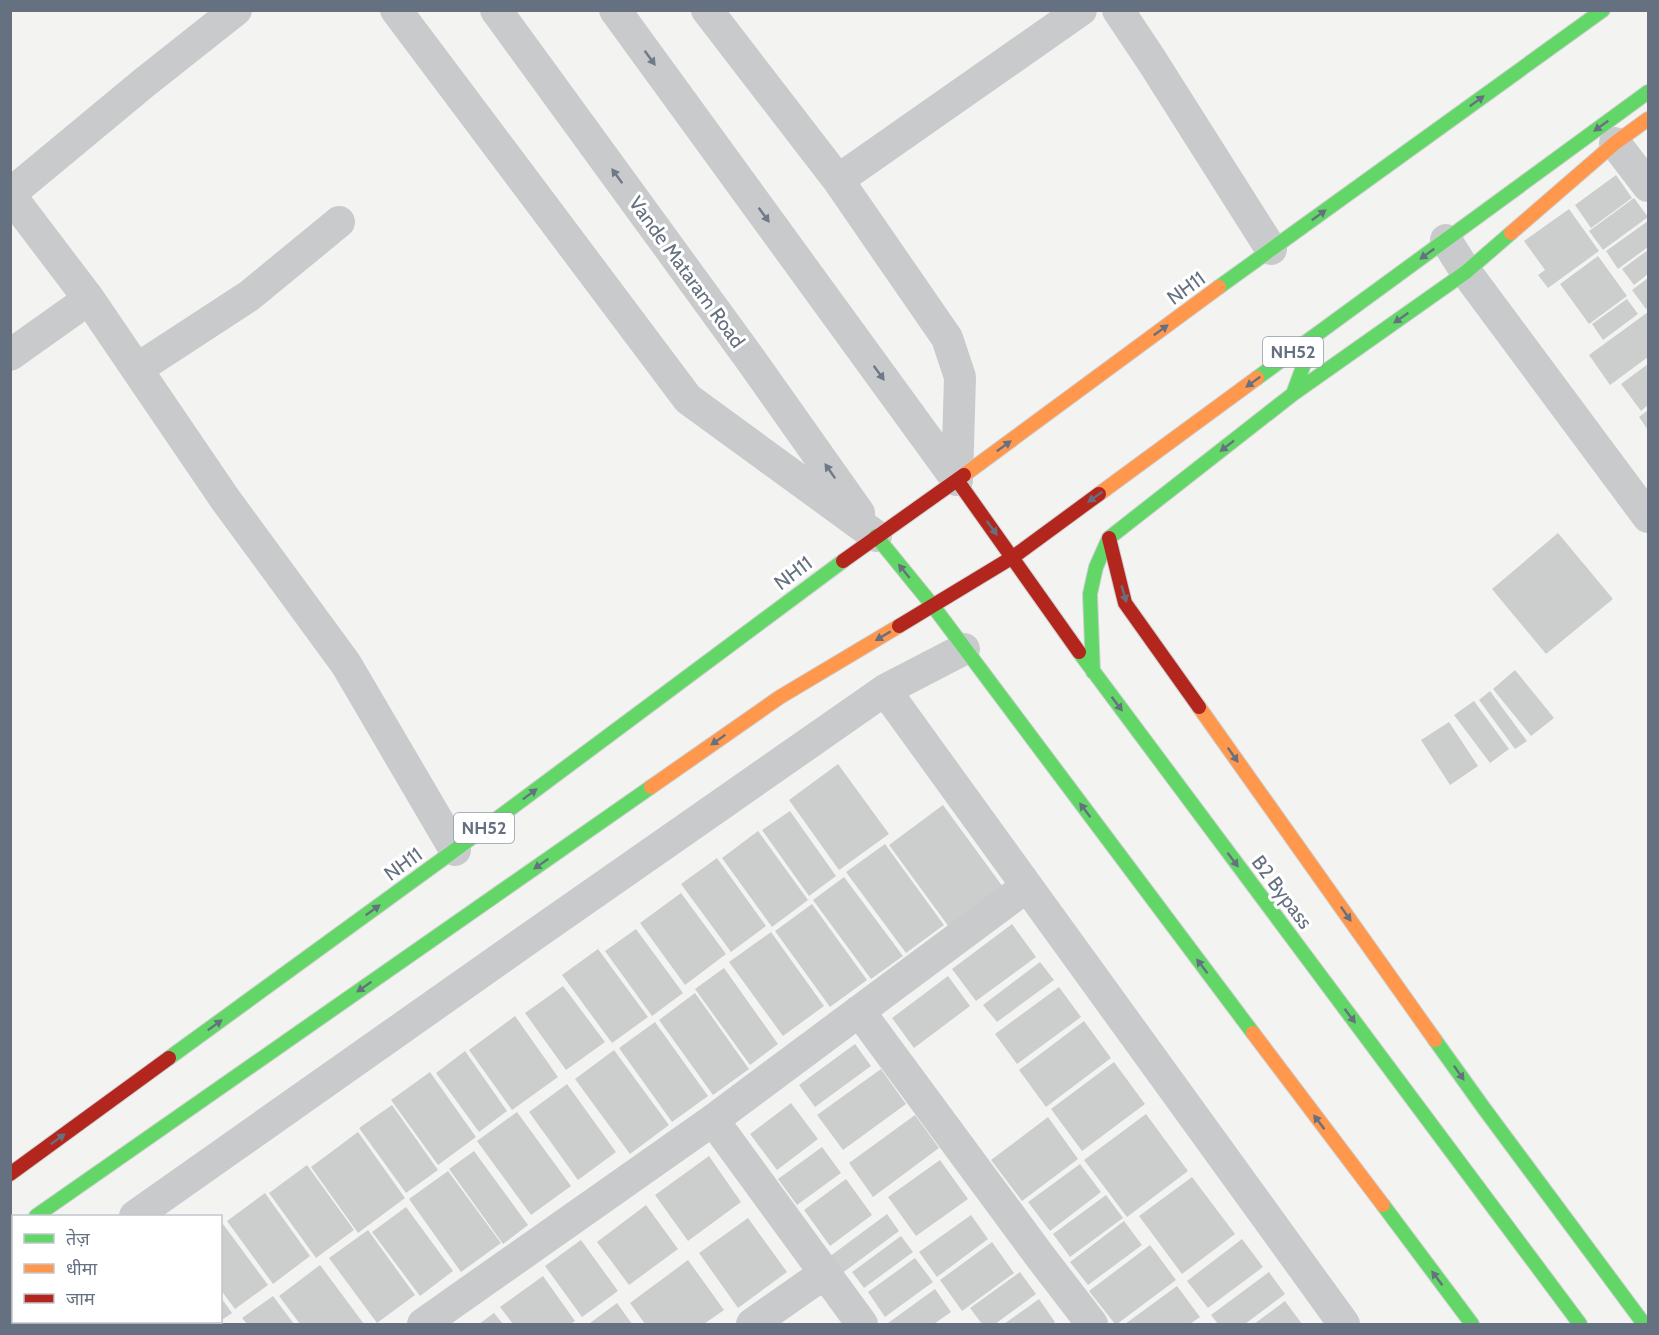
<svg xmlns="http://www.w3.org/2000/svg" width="1659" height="1335" font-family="Cabin,'Noto Sans Devanagari',sans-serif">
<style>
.building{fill:#cccece}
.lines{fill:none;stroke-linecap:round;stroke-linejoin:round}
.fast-casing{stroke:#cfd0d0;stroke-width:16}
.slow-casing{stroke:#cfd0d0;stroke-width:16}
.jam-casing{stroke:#cfd0d0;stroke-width:16}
.street{stroke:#c9cacc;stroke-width:32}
.fast{stroke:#63d668;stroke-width:14}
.slow{stroke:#ff974d;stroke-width:14}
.jam{stroke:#b3261e;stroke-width:14}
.oneway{fill:#6f7988}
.oneway2{fill:#657080}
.labels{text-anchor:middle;stroke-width:6;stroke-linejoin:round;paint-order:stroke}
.shield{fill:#fff;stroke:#939ba6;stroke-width:1.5}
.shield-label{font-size:18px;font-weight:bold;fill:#657080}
.street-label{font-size:20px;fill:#657080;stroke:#fff}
</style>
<rect width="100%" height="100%" fill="#f3f4f2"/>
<path class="building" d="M1616 175 1632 198 1591 228 1575 205Z
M1634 198 1648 217 1603 250 1589 231Z
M1569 209 1599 251 1548 288 1538 275 1545 270 1524 241Z
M1648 221V247L1618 269 1606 251Z
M1648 250V274L1634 285 1622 269Z
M1598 256 1627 296 1589 324 1560 284Z
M1648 278V307L1646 309 1632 290Z
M1627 299 1638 314 1603 340 1592 324Z
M1648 312V357L1610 385 1589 355Z
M1648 364V405L1641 411 1621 384Z
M1648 410V430L1639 417Z
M1558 533 1613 599 1546 654 1492 589Z
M1515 670 1554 718 1531 736 1493 689Z
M1490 691 1527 741 1515 749 1479 700Z
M1474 701 1509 749 1490 763 1454 715Z
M1449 722 1478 766 1450 785 1421 740Z
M838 764 889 834 839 870 789 800Z
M943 805 1003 887 949 927 889 845Z
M790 811 836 876 809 896 762 830Z
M758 831 808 900 772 927 722 858Z
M885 844 944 925 906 953 846 872Z
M717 858 766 926 731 952 681 884Z
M844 877 903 956 871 979 813 900Z
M681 893 726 954 685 985 640 923Z
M812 904 867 980 830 1007 775 931Z
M1012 924 1036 957 976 1001 952 969Z
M636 929 683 993 652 1016 605 951Z
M771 932 824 1006 783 1036 729 962Z
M598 949 648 1017 612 1043 562 975Z
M1040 962 1054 980 997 1022 983 1005Z
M724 968 778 1044 750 1065 695 989Z
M948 976 970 1006 914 1048 892 1018Z
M563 986 605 1042 566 1070 525 1013Z
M1059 987 1081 1017 1017 1064 995 1034Z
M695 993 749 1069 713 1095 659 1020Z
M515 1016 558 1077 512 1110 469 1050Z
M1084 1021 1111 1058 1046 1107 1019 1070Z
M655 1022 708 1096 672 1122 619 1048Z
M855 1044 871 1066 815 1107 799 1085Z
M614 1050 669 1125 630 1154 575 1079Z
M465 1051 507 1111 479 1132 436 1073Z
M1114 1062 1145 1104 1082 1151 1051 1109Z
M881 1069 906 1104 843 1150 817 1115Z
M430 1072 476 1137 438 1165 391 1100Z
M567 1084 616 1152 578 1180 529 1112Z
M791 1103 818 1139 777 1170 750 1134Z
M392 1105 438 1170 406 1193 359 1128Z
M517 1112 571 1186 531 1215 477 1141Z
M1146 1114 1188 1171 1127 1217 1084 1160Z
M915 1115 939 1148 873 1197 849 1163Z
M1048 1117 1078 1159 1022 1201 991 1160Z
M358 1132 405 1198 358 1233 311 1167Z
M822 1147 841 1173 797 1205 778 1179Z
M474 1151 528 1225 503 1244 449 1169Z
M709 1156 741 1202 688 1241 655 1195Z
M940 1160 968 1199 916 1236 888 1197Z
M1080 1164 1101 1192 1050 1231 1028 1202Z
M307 1165 354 1230 316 1258 269 1193Z
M448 1171 501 1243 461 1272 409 1199Z
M1192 1177 1235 1234 1182 1274 1139 1216Z
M846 1179 872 1215 830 1246 804 1210Z
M265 1193 310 1256 273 1284 227 1221Z
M1106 1195 1123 1218 1070 1257 1053 1234Z
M646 1205 678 1249 629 1285 597 1242Z
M406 1207 453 1271 420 1296 372 1232Z
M887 1214 899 1231 841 1274 829 1257Z
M971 1215 988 1239 937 1277 919 1252Z
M748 1218 787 1272 738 1308 699 1253Z
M220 1220 268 1285 235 1309 220 1289Z
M1124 1221 1142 1245 1088 1285 1070 1262Z
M368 1230 415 1295 377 1323 329 1258Z
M901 1236 913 1252 864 1288 852 1272Z
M1242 1239 1263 1267 1208 1308 1187 1281Z
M581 1240 618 1291 582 1317 545 1266Z
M992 1242 1014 1273 962 1311 940 1280Z
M1150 1245 1176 1280 1117 1324H1115L1089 1291Z
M915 1258 933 1282 885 1317 868 1292Z
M688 1260 724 1310 704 1324H645L630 1303Z
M320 1265 364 1324H300L279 1296Z
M1020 1272 1036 1294 995 1324H982L970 1308Z
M1269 1272 1285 1294 1245 1324H1218L1211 1315Z
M543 1276 575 1321 570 1324H513L500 1307Z
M1177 1286 1200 1317 1190 1324H1125Z
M935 1289 951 1312 934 1324H889L888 1323Z
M220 1296 232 1313 216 1324H180L178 1322H220Z
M273 1296 294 1324H247L242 1318Z
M1039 1299 1055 1322 1052 1324H1004Z
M1285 1301 1302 1324H1254Z
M617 1303 632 1324H592L590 1323Z
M494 1313 503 1324H479Z"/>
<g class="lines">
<g class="fast-casing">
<path id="fast" d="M1219 287 1603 10
M1257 378 1648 92
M1293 394 1314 337
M876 536 933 606 1253 1033
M1079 652 1580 1324
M1093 672 1090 594 1096 567 1109 538 1293 394 1466 272 1511 233
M1435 1040 1483 1107 1644 1324
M169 1058 455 850 843 561
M1383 1205 1472 1324
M36 1216 651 787
M10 1234 14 1232"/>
</g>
<g class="slow-casing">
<path id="slow" d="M1511 233 1615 143 1648 119
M964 475 1219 287
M1099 494 1257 378
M1199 707 1435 1040
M651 787 780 697 899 626
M1253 1033 1383 1205"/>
</g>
<g class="jam-casing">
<path id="jam" d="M957 480 1079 652
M1109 538 1125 603 1199 707
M843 561 964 475
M899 626 1013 557 1099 494
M10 1174 169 1058"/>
</g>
<path class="street" d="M396 10 688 399 876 536
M496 10 748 356 859 513
M615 10 957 480
M707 10 838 180 947 338 960 377 957 480
M1118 10 1152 61 1271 249
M1615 143 1648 186
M838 180 1081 10
M10 194 145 82 236 10
M10 195 89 299 225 499 346 664 455 850
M1446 240 1466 272 1648 517
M10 355 89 299
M137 369 249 296 339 222
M885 690 1344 1324
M859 1011 1039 1255 1092 1324
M713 1120 862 1324
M135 1216 521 944 885 690 964 649
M10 1304 14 1302
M148 1322 150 1324
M423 1324 713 1120 1026 887
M752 1324 825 1273"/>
<use href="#fast" class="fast"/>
<use href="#slow" class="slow"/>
<use href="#jam" class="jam"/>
</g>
<defs><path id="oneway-solid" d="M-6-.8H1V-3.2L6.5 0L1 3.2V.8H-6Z" transform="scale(1.5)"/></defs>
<g class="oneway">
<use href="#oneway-solid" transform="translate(650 58) rotate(54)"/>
<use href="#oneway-solid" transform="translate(617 176) rotate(-126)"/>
<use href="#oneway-solid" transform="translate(764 215) rotate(54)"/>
<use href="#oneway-solid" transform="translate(879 373) rotate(54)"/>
<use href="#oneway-solid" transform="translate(830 471) rotate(-125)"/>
</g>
<g class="oneway2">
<use href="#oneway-solid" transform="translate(1477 101) rotate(-36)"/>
<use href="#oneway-solid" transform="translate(1601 126) rotate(144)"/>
<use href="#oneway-solid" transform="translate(1319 215) rotate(-36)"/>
<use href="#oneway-solid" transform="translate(1427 254) rotate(144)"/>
<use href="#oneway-solid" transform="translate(1401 318) rotate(145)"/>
<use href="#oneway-solid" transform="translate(1161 330) rotate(-36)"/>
<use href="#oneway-solid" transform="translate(1253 382) rotate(144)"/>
<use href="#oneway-solid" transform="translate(1004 446) rotate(-36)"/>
<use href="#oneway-solid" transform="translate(1227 446) rotate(142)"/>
<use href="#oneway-solid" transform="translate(1095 497) rotate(144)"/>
<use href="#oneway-solid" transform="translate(992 528) rotate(54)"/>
<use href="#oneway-solid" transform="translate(904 571) rotate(-129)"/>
<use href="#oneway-solid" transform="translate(1124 594) rotate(74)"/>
<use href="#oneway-solid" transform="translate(883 636) rotate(149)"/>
<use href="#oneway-solid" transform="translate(1117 704) rotate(53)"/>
<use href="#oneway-solid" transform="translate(718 740) rotate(145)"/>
<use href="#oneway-solid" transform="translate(1233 755) rotate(55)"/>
<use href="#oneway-solid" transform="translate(530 794) rotate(-37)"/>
<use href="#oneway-solid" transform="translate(1085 810) rotate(-127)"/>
<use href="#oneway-solid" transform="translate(1233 860) rotate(53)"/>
<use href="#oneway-solid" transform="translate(541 864) rotate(145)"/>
<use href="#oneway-solid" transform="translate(373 910) rotate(-36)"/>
<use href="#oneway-solid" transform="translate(1346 914) rotate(55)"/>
<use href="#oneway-solid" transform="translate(1202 966) rotate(-127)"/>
<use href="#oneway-solid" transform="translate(364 987) rotate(145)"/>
<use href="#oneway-solid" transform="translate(1350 1016) rotate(53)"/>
<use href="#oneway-solid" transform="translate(215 1025) rotate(-36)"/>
<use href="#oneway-solid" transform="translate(1459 1073) rotate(55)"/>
<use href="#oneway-solid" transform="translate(1319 1122) rotate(-127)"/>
<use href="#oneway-solid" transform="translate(58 1139) rotate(-36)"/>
<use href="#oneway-solid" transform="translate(1437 1278) rotate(-127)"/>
</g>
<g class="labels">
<g class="shield">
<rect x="1263" y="337" width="60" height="30" rx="4.5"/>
<rect x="454" y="813" width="60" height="30" rx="4.5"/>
</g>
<g class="shield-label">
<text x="1293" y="358">NH52</text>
<text x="484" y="834">NH52</text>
</g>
<g class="street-label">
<text transform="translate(687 272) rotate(54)" y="7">Vande Mataram Road</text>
<text transform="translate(1186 288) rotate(-36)" y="7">NH11</text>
<text transform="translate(793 573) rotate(-37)" y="7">NH11</text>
<text transform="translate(403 864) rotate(-36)" y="7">NH11</text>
<text transform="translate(1282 892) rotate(53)" y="7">B2 Bypass</text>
</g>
</g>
<rect width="1659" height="1335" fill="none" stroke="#657080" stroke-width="24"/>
<rect x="12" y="1215" width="210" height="108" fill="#ffffff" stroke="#c1c6cc" stroke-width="1.5"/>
<rect x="24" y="1234" width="30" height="9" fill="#63d668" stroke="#c1c6cc" stroke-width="1.5"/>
<text x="66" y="1245" font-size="18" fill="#657080">तेज़</text>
<rect x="24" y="1264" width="30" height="9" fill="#ff974d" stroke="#c1c6cc" stroke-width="1.5"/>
<text x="66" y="1275" font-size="18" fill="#657080">धीमा</text>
<rect x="24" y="1294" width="30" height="9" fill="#b3261e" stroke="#c1c6cc" stroke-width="1.5"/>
<text x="66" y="1305" font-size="18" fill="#657080">जाम</text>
</svg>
